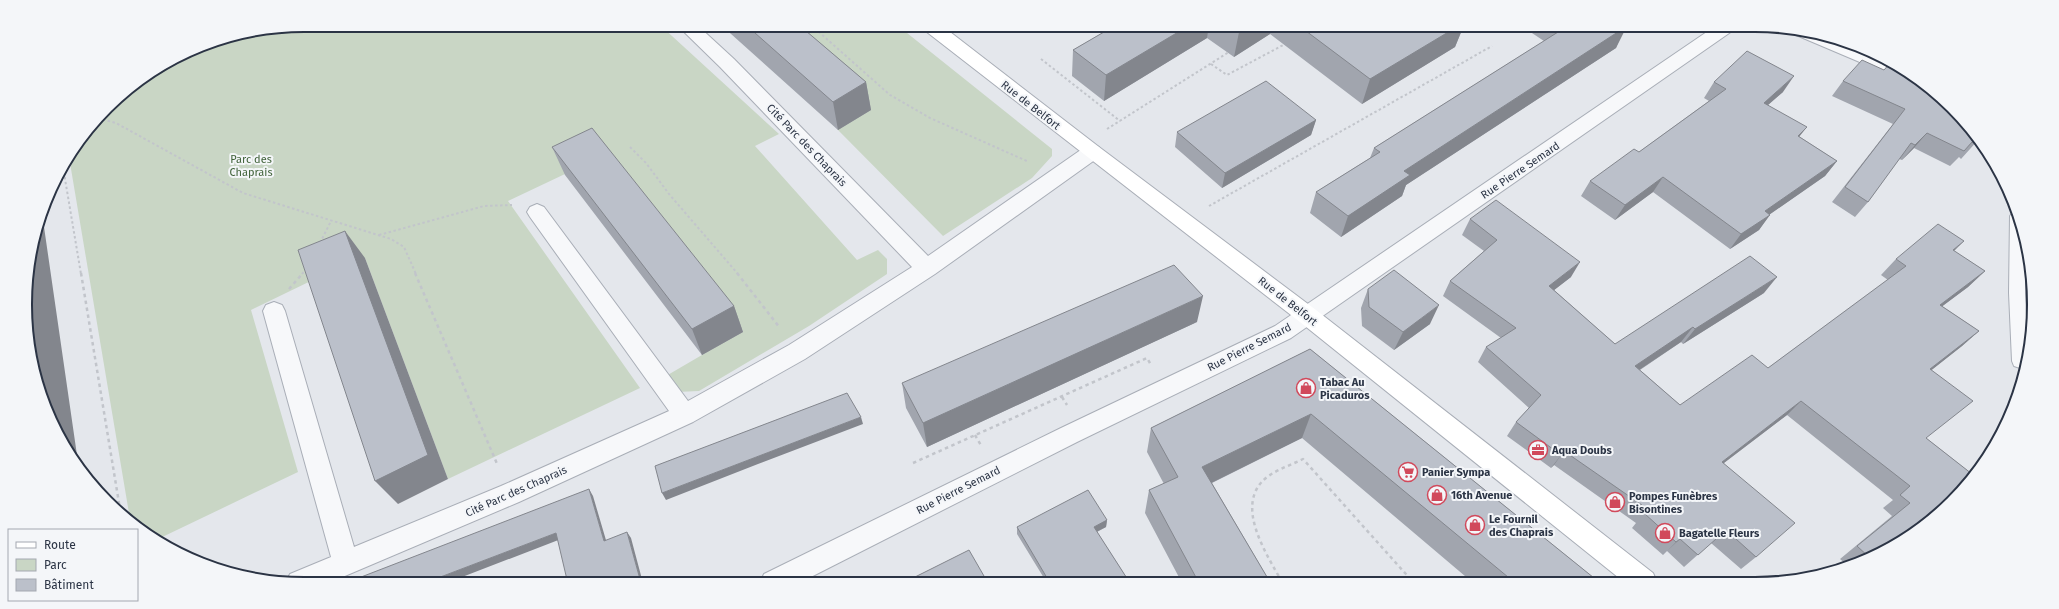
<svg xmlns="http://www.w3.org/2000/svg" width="2059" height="609" font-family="'Fira Sans',sans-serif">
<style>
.built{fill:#d2d6de}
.green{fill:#c9d6c5}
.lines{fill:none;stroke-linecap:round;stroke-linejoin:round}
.lane-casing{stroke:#a9aeb7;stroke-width:2}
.street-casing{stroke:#a9aeb7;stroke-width:2}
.secondary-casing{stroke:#a9aeb7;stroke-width:2}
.path-far1{stroke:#c2c5cb;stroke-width:2;stroke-dasharray:2.5 2.5;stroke-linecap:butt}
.path{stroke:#c2c5cb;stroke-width:2.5;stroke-dasharray:3.5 3.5;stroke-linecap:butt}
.lane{fill:#f7f8fa;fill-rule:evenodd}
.street{fill:#f7f8fa;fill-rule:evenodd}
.secondary{fill:#fff;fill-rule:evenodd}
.wall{fill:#a1a5ae}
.shaded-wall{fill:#83868d}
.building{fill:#bbc0ca;stroke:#83868d}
.labels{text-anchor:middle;stroke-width:4;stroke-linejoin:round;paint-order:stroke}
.street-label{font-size:11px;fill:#2b3445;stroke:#f4f6f9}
.park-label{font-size:11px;fill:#3f6138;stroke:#f4f6f9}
.poi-label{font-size:11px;font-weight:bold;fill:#2b3445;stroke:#f4f6f9;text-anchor:start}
.rim{fill:none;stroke:#2b3445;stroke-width:2}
</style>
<rect width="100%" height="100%" fill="#e4e7ec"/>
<path class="built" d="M2027 243 2034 304 2029 357 2026 264Z"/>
<path class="green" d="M305 25H660L779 134 755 146 857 260 878 250 887 259V274L809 326 699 391 677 392 666 376 743 331 603 156 508 201 640 388 448 479 365 258 319 277 251 310 298 472 156 540 149 537 130 519 69 157 83 135 120 95 198 46 250 30Z
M772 25H897L1052 149V156L1032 178 943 236 838 130Z"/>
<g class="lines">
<g class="lane-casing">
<path id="lane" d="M1788 28 1809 30 1912 74 1930 89 1921 88 1789 32Z
M2017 211 2025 239V293L2028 360 2026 366 2020 368 2014 366 2012 361 2009 293 2010 216 2013 212Z"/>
</g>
<g class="street-casing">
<path id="street" d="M677 25H697L734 59 928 256 1085 147 1092 145 1099 147 1102 152 1099 157 935 274 805 359 693 422 519 502 326 584 286 582 290 574 331 557 263 311 266 305 274 302 282 305 285 311 354 547 501 486 669 411 530 217 527 212 530 207 537 204 544 207 688 401 789 345 912 267 720 67Z
M1717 25H1738L1735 29 1291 338 1077 442 799 583H760L764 574 1061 428 1275 326Z"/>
</g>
<g class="secondary-casing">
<path id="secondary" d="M920 25H941L1099 147 1316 310 1653 573 1657 582H1624L1300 322 923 29Z"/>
</g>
<path class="path-far1" d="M811 25 890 95 930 118 1029 162
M1041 59 1120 121
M1211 64 1227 75 1287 43
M98 118 116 123 243 193 391 239 404 247 416 274
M1107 129 1229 52
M630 147 646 163 669 194 738 274
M63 167 81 274
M1209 206 1492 46
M379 235 484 206 512 205
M320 243 331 221
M302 274 306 269"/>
<path class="path" d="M81 273 120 509
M415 273 498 466
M737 273 780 328
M289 289 303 273
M1062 397 1067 405
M975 435 982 447
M913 463 1147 358 1151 365
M1282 582C1266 553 1233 504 1267 477 1278 469 1291 465 1303 459L1413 582"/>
<use href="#lane" class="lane"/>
<use href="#street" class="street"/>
<use href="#secondary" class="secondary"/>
</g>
<path class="wall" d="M721 25H799L866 82 871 110 838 130Z
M1116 25H1464L1455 47 1362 104 1270 34 1234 57 1207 38 1104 101 1072 76 1073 50Z
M1520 25H1625L1616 48 1406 185 1402 196 1341 237 1310 213 1316 192 1370 158 1374 148 1544 41Z
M1884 70 1909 80 1979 139 1961 159 1959 157 1950 166 1914 148 1902 160 1899 159 1868 202 1855 217 1832 202 1893 124 1832 96 1843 81Z
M1714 82 1783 92 1768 105 1800 137 1837 161 1825 176 1770 214 1759 230 1730 249 1653 192 1615 220 1581 196 1590 181 1639 152 1709 101 1704 98Z
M1316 120 1311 135 1222 188 1175 147 1177 132Z
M552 147 734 306 743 332 702 355 565 175Z
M1470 219 1571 277 1554 290 1615 344 1764 293 1683 344 1681 342 1640 370 1680 405 1768 368 1888 280 1881 275 1896 259 1954 251 1985 271 1968 287 1942 306 1979 331 1962 346 1931 370 1926 438 1972 474 1878 555 1847 565 1840 559 1892 516 1883 508 1893 500 1787 415 1724 463 1756 557 1741 569 1711 543 1684 567 1667 551 1663 555 1632 528 1636 523 1554 465 1551 468 1507 436 1516 422 1529 408 1478 362 1486 347 1501 338 1443 296 1450 281 1484 251 1462 235Z
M1368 289 1430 324 1394 350 1362 326 1361 308Z
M1197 322 927 447 906 408 902 383Z
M1310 349 1599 582H1472L1302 438 1212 483 1270 582 1182 583 1145 513 1149 490 1164 484 1147 452 1151 428Z
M1107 520 1106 527 1097 532 1130 583H1047L1017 534V527Z"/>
<path class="shaded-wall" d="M1190 25H1209L1207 38 1104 101 1106 75Z
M1249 25H1272L1270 34 1234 57 1239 32Z
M1460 25H1464L1455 47 1362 104 1370 79Z
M1627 26 1616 48 1406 185 1402 196 1341 237 1348 216 1404 171Z
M1794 76 1783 92 1753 118 1764 103Z
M866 82 871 110 838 130 833 102Z
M1316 120 1311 135 1222 188 1225 173Z
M1807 127 1795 142 1798 136Z
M1927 133 1914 148 1902 160 1915 145Z
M1837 161 1825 176 1753 226 1765 211Z
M1663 177 1653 192 1615 220 1625 205Z
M42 213 79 469 54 428 40 391 26 284 35 232Z
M1770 215 1759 230 1730 249 1741 234Z
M345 231 365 258 448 479 398 504 375 481Z
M1964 241 1948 257 1953 250Z
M1580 262 1571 277 1540 301 1549 286Z
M1985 271 1968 287 1924 320 1940 305Z
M1777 277 1764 293 1683 344 1695 329Z
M1203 296 1197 322 927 447 923 423Z
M1439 305 1430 324 1394 350 1403 332Z
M734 306 743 332 702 355 692 329Z
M1693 327 1681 342 1624 380 1635 366Z
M1979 331 1962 346 1914 384 1930 369Z
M1801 401 1787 415 1708 475 1722 462Z
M1311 414 1302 438 1197 490 1202 467Z
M861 417 863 424 758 464 666 500 662 493Z
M1564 451 1554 465 1551 468 1561 455Z
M589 489 593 496 608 547 604 541Z
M1107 520 1106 527 1094 533V527Z
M627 532 631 538 643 583H641Z
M556 533 561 539 444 584H422Z
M1680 539 1667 551 1663 555 1676 542Z"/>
<path class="building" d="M746 25H799L866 82 833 102Z
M1116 25H1190L1106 75 1073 50Z
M1229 25H1249L1239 32Z
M1298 25H1460L1370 79Z
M1562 25H1625L1627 26 1404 171 1410 175 1348 216 1316 192 1380 152 1374 148 1566 27Z
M1747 51 1794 76 1764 103 1807 127 1798 136 1837 161 1765 211 1770 215 1741 234 1663 177 1625 205 1590 181 1634 149 1639 152 1726 89 1714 82Z
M1862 60 1884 70 1891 62 1910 72 1913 75 1909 80 1937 94 1952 107 1979 139 1975 144 1972 142 1964 151 1927 133 1915 145 1911 143 1868 202 1845 187 1905 109 1843 81Z
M1266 81 1316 120 1225 173 1177 132Z
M592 128 734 306 692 329 552 147Z
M1496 200 1580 262 1549 286 1615 344 1750 256 1777 277 1695 329 1693 327 1635 366 1680 405 1752 355 1768 368 1906 266 1896 259 1938 224 1964 241 1953 250 1985 271 1940 305 1979 331 1930 369 1973 401 1926 438 1972 474 1939 514 1878 555 1870 558 1857 546 1910 503 1900 495 1910 486 1801 401 1722 462 1795 523 1756 557 1726 530 1698 555 1680 539 1676 542 1645 514 1649 510 1564 451 1561 455 1516 422 1541 395 1486 347 1516 328 1450 281 1497 240 1470 219Z
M345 231 428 455 375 481 298 250Z
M1174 265 1203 296 923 423 902 383Z
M1394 270 1439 305 1403 332 1369 307 1368 289Z
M26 284 40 391 35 377Z
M1310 349 1599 582H1514L1311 414 1202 467 1270 582 1199 583 1149 490 1178 477 1151 428Z
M847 393 861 417 662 493 655 466Z
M589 489 604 541 627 532 641 583 568 584 556 533 422 584H343Z
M1088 490 1107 520 1094 527 1130 583H1050L1017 527Z
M969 550 988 583H916L913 578Z"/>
<defs>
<g id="shop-ring" transform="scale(1)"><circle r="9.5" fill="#f4f6f9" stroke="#d1495b" stroke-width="1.5"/><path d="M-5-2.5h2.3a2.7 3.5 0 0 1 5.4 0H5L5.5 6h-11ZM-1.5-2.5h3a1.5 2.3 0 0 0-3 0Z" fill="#d1495b"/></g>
<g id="office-ring" transform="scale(1)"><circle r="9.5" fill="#f4f6f9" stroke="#d1495b" stroke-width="1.5"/><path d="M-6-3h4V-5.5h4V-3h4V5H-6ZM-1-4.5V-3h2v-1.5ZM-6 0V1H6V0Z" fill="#d1495b"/></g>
<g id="supermarket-ring" transform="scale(1)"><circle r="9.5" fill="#f4f6f9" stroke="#d1495b" stroke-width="1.5"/><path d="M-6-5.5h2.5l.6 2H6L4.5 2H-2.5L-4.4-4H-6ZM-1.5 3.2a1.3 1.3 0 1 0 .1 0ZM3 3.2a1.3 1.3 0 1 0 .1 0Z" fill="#d1495b"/></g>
</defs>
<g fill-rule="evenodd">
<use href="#shop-ring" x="1306" y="388"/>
<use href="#office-ring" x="1538" y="450"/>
<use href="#supermarket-ring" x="1408" y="472"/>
<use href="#shop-ring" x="1437" y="495"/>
<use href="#shop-ring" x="1615" y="502"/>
<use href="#shop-ring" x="1475" y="525"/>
<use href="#shop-ring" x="1665" y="533"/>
</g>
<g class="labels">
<g class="street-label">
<text transform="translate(1031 105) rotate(38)" y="4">Rue de Belfort</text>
<text transform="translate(807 145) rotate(46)" y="4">Cité Parc des Chaprais</text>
<text transform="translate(1520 170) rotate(-34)" y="4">Rue Pierre Semard</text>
<text transform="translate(1288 301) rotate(38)" y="4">Rue de Belfort</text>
<text transform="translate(1249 347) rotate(-27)" y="4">Rue Pierre Semard</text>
<text transform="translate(958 490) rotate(-27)" y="4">Rue Pierre Semard</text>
<text transform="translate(516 491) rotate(-24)" y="4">Cité Parc des Chaprais</text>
</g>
<g class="park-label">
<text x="251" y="163">Parc des<tspan x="251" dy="13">Chaprais</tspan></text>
</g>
<g class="poi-label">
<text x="1320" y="386">Tabac Au<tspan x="1320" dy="13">Picaduros</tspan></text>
<text x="1552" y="454">Aqua Doubs</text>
<text x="1422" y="476">Panier Sympa</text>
<text x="1451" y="499">16th Avenue</text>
<text x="1629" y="500">Pompes Funèbres<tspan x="1629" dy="13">Bisontines</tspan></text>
<text x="1489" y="523">Le Fournil<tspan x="1489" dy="13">des Chaprais</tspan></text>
<text x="1679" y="537">Bagatelle Fleurs</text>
</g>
</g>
<path d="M0 0H2059V609H0ZM304 32H1755A272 272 0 0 1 2027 304V305A272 272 0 0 1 1755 577H304A272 272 0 0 1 32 305V304A272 272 0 0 1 304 32Z" fill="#f4f6f9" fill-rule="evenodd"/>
<path class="rim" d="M304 32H1755A272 272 0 0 1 2027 304V305A272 272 0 0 1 1755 577H304A272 272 0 0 1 32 305V304A272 272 0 0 1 304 32Z"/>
<rect x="8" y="529" width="130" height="72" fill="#f4f6f9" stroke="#a4a8b1"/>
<rect x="16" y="542" width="20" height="6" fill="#ffffff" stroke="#a4a8b1"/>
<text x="44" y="549" font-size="12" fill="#2b3445">Route</text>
<rect x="16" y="559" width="20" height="12" fill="#c9d6c5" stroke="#a4a8b1"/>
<text x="44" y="569" font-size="12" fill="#2b3445">Parc</text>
<rect x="16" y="579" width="20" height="12" fill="#bbc0ca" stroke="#a4a8b1"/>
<text x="44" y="589" font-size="12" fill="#2b3445">Bâtiment</text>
</svg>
